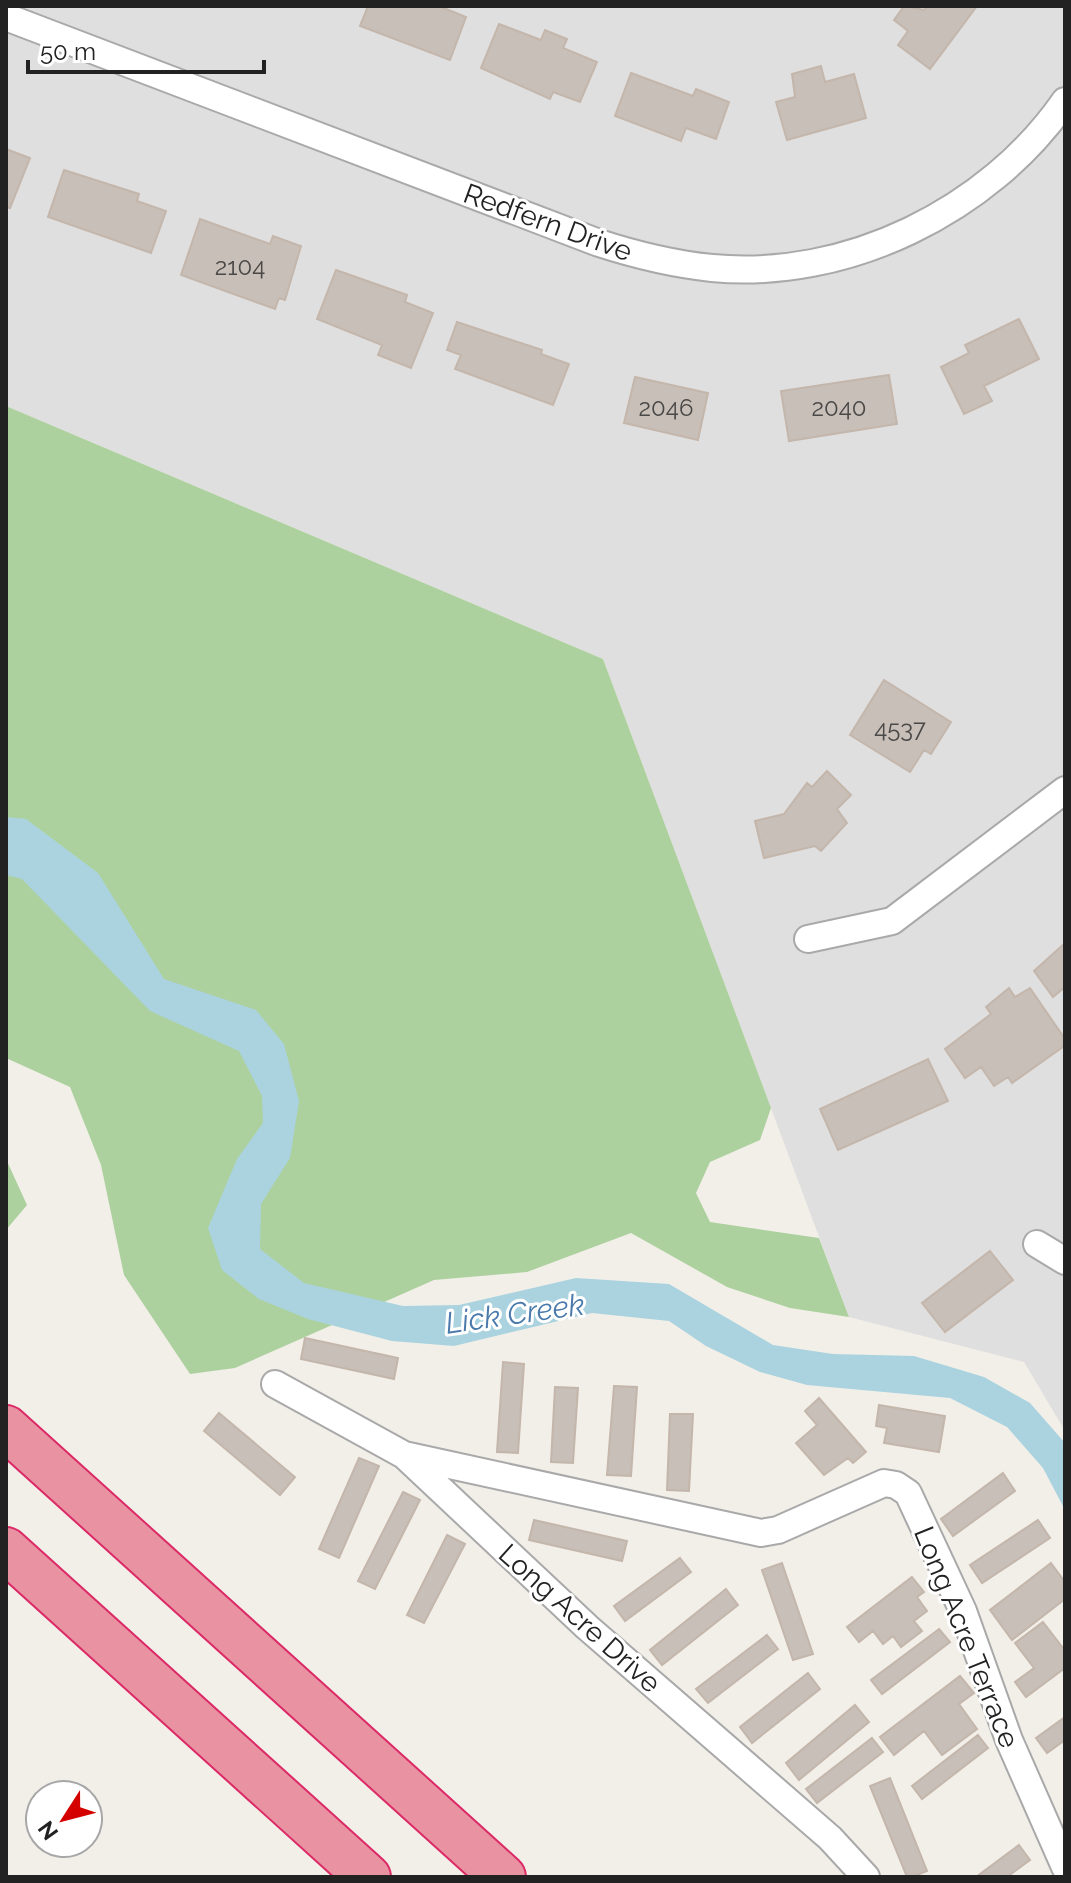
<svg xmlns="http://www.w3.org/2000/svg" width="1071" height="1883" font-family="Raleway,sans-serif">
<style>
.residential{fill:#e0dfdf}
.forest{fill:#add19e}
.water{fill:#aad3df}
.building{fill:#c7bfb8;stroke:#c4b6ab;stroke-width:2}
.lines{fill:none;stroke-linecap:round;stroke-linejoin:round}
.minor-casing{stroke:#a9a9a9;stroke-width:30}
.motorway-casing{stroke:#dc2a67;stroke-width:48}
.minor{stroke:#fff;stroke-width:26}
.motorway{stroke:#e892a2;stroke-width:44}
.labels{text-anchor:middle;stroke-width:6;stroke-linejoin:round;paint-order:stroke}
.number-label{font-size:24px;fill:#4b4948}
.street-label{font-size:28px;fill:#222;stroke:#fff}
.water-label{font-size:30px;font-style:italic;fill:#4a7aab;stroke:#fff}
</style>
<rect width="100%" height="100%" fill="#f2efe9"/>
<path class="residential" d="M6 6H1065V1431L1024 1362 849 1317 603 659 6 406Z"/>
<path class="forest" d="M6 406 603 659 771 1108 760 1140 710 1162 696 1193 710 1222 819 1238 849 1317 790 1308 727 1287 631 1233 527 1272 434 1280 235 1368 190 1374 124 1275 101 1165 70 1087 6 1058Z
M6 1159 27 1205 6 1230Z"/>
<path class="water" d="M6 817 26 819 98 873 164 979 256 1010 284 1044 299 1101 290 1158 261 1204 260 1249 304 1283 403 1306 459 1305 576 1278 669 1284 773 1345 833 1354 914 1356 984 1377 1030 1403 1065 1443V1510L1043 1468 1007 1427 950 1398 807 1385 760 1372 706 1346 669 1321 592 1313 454 1346 392 1341 308 1319 259 1299 222 1270 208 1228 237 1159 263 1123 262 1096 239 1051 150 1011 22 879 6 875Z"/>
<path class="building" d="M368 6H439L466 17 450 60 360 26Z
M904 6 924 10 927 6H977L930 69 898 45 908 31 894 20Z
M499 24 541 40 545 30 567 39 563 48 597 62 580 102 553 92 550 99 481 68Z
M821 66 825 82 854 74 866 118 787 140 776 102 795 97 792 74Z
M631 73 693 96 696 89 729 102 716 139 686 128 681 141 615 116Z
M6 149 30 158 10 208 6 207Z
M64 170 139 194 137 201 166 211 151 253 48 217Z
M200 219 270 244 273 236 301 246 285 300 279 298 275 309 181 275Z
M336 270 407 295 405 302 433 313 411 368 378 355 382 345 317 319Z
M1019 319 1039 359 984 386 992 401 964 414 941 367 969 353 965 345Z
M457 322 542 350 541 354 569 364 553 405 455 369 461 355 447 350Z
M889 375 897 424 789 441 781 391Z
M635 377 708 393 698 440 624 423Z
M884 680 951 722 931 754 924 750 910 772 850 735Z
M827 771 851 795 837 809 847 823 821 851 815 846 764 858 755 821 784 814 807 783 812 787Z
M1065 943V987L1053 997 1034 971Z
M1009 988 1015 997 1030 988 1065 1039 1063 1047 1012 1083 1008 1077 994 1086 981 1067 965 1078 945 1049 991 1014 986 1007Z
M928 1059 948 1101 838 1150 820 1109Z
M990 1251 1013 1280 945 1332 922 1303Z
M305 1338 398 1358 394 1379 301 1359Z
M503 1362 524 1364 518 1453 497 1452Z
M614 1386 637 1387 631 1476 607 1475Z
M555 1387 578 1388 573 1463 551 1462Z
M819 1398 866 1452 853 1463 848 1458 824 1475 796 1443 817 1425 805 1411Z
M879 1405 945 1416 939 1452 884 1443 887 1428 876 1426Z
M219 1413 295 1477 280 1495 204 1431Z
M670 1414H693L689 1491 667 1490Z
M359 1458 379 1466 339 1558 319 1549Z
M1003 1473 1015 1491 953 1536 941 1519Z
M403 1492 420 1500 375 1589 358 1581Z
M534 1520 627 1541 622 1561 529 1540Z
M1038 1520 1050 1538 982 1583 970 1565Z
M447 1535 465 1544 424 1623 407 1615Z
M680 1558 691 1572 625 1621 614 1606Z
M782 1563 813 1654 793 1660 762 1570Z
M1051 1563 1065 1582V1599L1012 1640 990 1610Z
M912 1577 924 1592 917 1597 927 1611 914 1621 922 1631 901 1647 893 1636 883 1644 873 1631 859 1642 847 1627Z
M726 1589 738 1605 662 1665 650 1650Z
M1043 1622 1063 1648 1065 1646V1668L1026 1697 1015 1682 1034 1668 1015 1643Z
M939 1629 950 1642 882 1694 871 1680Z
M767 1635 778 1649 708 1703 696 1689Z
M808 1673 820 1689 752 1743 740 1727Z
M960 1676 974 1693 959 1704 977 1729 942 1755 924 1731 894 1755 880 1737Z
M855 1705 869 1722 799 1780 786 1763Z
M1065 1717V1740L1047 1753 1036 1738Z
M978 1735 988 1748 922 1799 912 1786Z
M872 1738 883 1752 817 1803 806 1789Z
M890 1778 927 1871 912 1877H907L870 1786Z
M1019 1845 1030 1860 1007 1877H976Z"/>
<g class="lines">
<g class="minor-casing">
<path id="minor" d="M6 17 599 243C636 255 673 264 712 268 846 281 989 211 1065 101
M808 939 892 921 1065 790
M1037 1244 1065 1261
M275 1384 404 1455 587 1627 830 1838 866 1877
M404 1455 761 1533 778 1530 884 1483 896 1485 908 1493 963 1611 1009 1740 1065 1867"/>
</g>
<g class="motorway-casing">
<path id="motorway" d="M6 1428 503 1877
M6 1550 368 1877"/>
</g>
<use href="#minor" class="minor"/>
<use href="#motorway" class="motorway"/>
</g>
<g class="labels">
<g class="number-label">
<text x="240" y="275">2104</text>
<text x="666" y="416">2046</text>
<text x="839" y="416">2040</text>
<text x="900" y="737">4537</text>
</g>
<g class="street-label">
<text transform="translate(548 222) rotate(20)" y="10">Redfern Drive</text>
<text transform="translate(580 1618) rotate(42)" y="10">Long Acre Drive</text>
<text transform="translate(967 1637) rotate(68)" y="10">Long Acre Terrace</text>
</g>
<g class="water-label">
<text transform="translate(515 1314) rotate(-8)" y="10">Lick Creek</text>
</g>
</g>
<rect width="1071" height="1883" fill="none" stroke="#222222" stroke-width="16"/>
<g transform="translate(64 1819) rotate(234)"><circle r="38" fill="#ffffff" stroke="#a7a7a7" stroke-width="2"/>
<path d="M0-6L14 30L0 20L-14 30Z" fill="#d40000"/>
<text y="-12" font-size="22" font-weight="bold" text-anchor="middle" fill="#222222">N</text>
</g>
<path d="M28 60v12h236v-12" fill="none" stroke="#222222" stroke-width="4"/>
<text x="40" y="60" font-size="24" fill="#222222" stroke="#ffffff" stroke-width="6" paint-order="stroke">50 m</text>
</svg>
